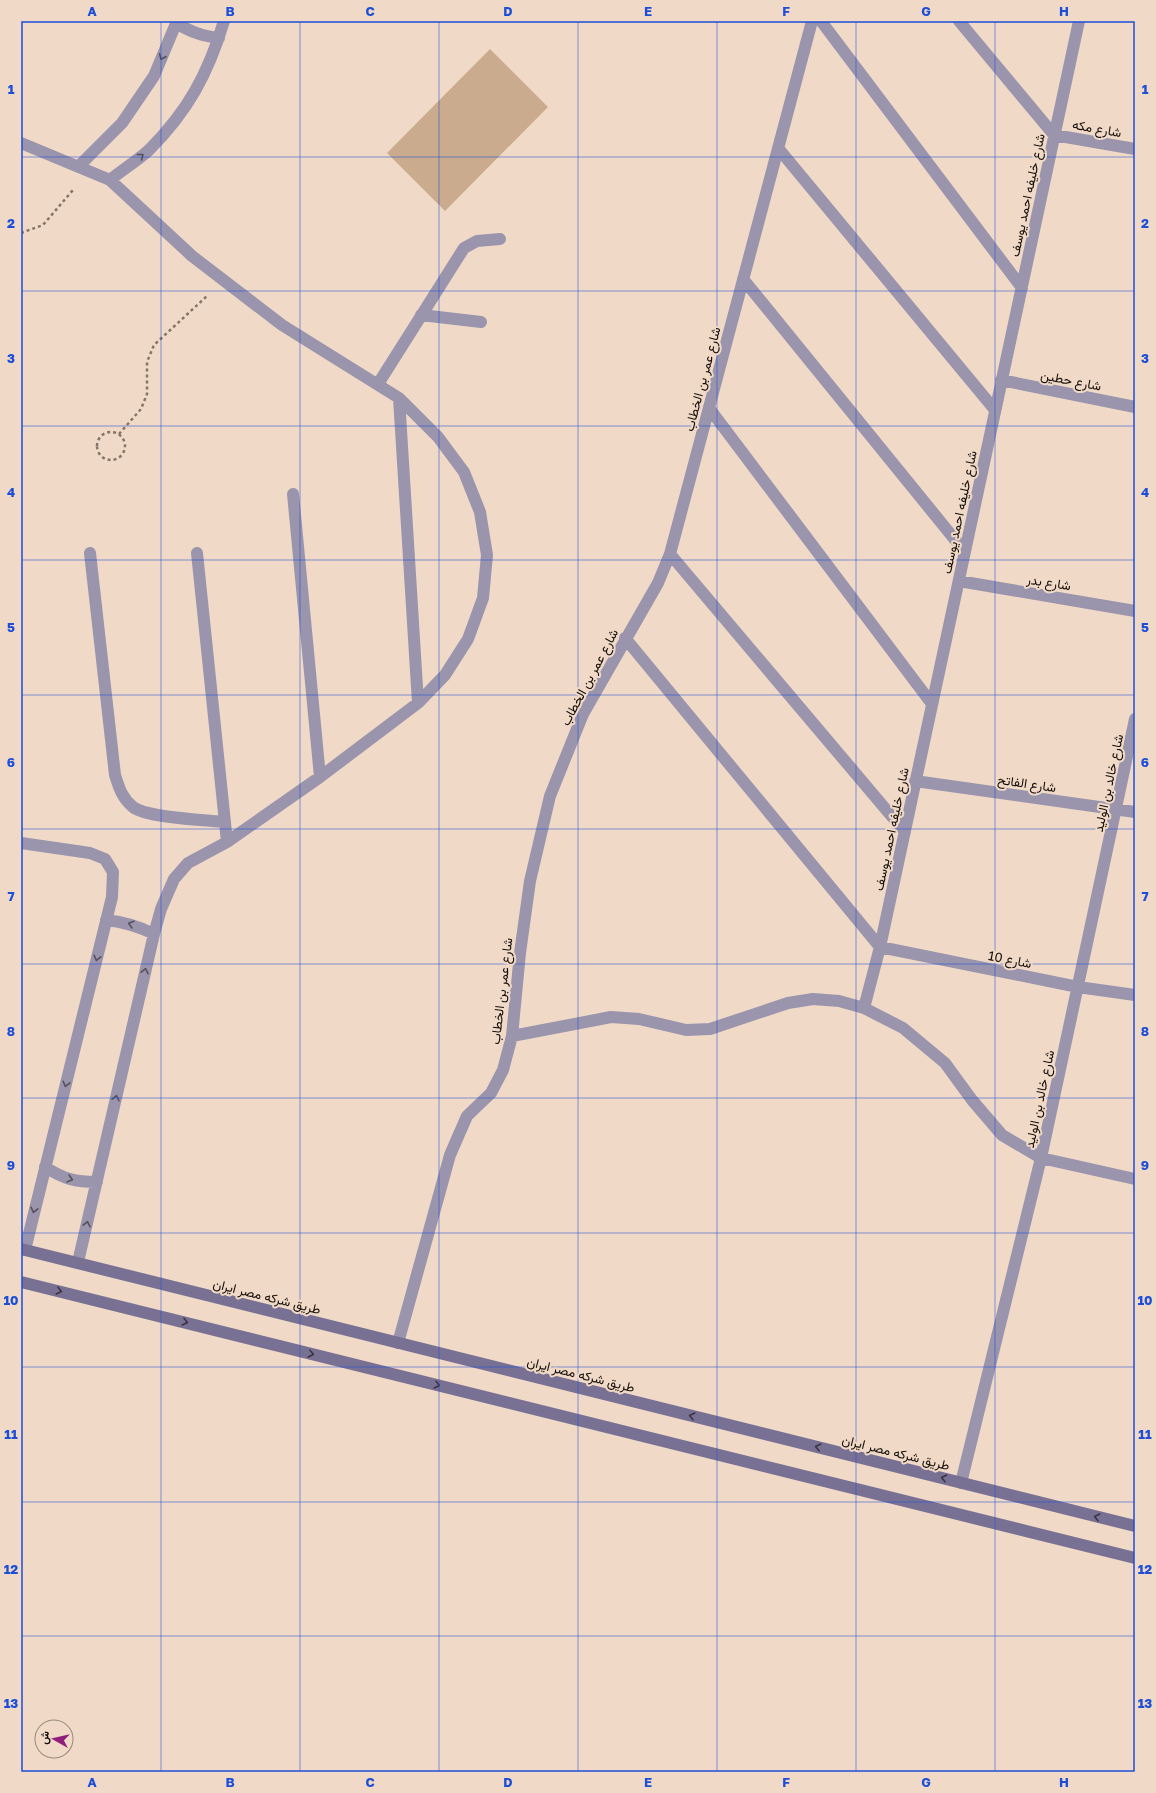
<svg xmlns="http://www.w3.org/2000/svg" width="1156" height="1793" font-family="'Golos Text',Vazirmatn,sans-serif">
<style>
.green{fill:#caab8e}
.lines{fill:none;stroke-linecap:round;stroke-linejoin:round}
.path{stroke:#847569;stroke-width:2.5;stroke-dasharray:3 3;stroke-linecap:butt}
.minor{stroke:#9a95ad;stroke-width:12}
.secondary{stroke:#797194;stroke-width:12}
.oneway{stroke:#56505a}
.oneway2{stroke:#3b343f}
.grid{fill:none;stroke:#1d4ed8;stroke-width:1;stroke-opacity:0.55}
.labels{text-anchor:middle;stroke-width:4;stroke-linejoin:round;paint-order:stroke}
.street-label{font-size:13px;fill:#120b06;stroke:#f0dac7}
.neatline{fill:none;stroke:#1d4ed8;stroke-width:1.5}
.grid-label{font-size:13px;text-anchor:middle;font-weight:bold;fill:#1d4ed8}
</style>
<rect width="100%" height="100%" fill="#f0dac7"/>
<path class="green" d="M490 49 548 107 445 211 387 153Z"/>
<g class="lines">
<path class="path" d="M21 233 43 225 73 190
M97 446a14 14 0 1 1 28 0a14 14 0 1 1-28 0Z
M119 434 141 409 147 394V362L154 345 207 296"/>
<path class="minor" d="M821 21 1022 288
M959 21 1054 135 1135 149
M176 23C191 32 202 36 219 38
M21 143 110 180 192 256 282 325 399 398 438 437 464 472 480 512 487 555 483 598 468 639 445 675 418 703 320 777 227 842 188 863 174 879 161 909 154 934 78 1262
M778 148 995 410
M79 166 122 123 154 76 177 21
M110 180C122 170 137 161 149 150 188 111 208 74 224 21
M743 279 965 552
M421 315 481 322
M1001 380 1135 407
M378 384 464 248 477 241 500 239
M399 398 418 703
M709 408 932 704
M293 494 320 777
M90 553 115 775C119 788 122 798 133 807 147 818 206 820 225 822
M197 553 227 842
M670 554 905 832
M959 581 1135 611
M625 638 880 947 1078 987 1135 995
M915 781 1135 812
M21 843 90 853 105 859 113 872 112 897 25 1250
M106 920C124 922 138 926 154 934
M864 1008 880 947 1079 21
M512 1036 611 1017 639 1019 686 1030 710 1029 788 1003 813 999 839 1001 864 1008 903 1028 945 1063 972 1100 1002 1135 1041 1158 1135 1179
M45 1167C64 1179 75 1182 97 1182
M398 1343 450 1155 467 1116 491 1093 503 1070 512 1036 520 953 530 881 550 796 583 714 658 583 670 554 812 21
M961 1483 1041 1158 1135 719"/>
<path class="secondary" d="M21 1249 1135 1526
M21 1282 1135 1558"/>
</g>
<defs><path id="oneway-chevron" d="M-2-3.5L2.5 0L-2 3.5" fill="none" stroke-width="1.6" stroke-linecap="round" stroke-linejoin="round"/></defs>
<g class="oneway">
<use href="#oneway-chevron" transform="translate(162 57) rotate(113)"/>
<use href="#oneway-chevron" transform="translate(141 156) rotate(-38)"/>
<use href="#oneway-chevron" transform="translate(131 924) rotate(-164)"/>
<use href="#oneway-chevron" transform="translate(97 958) rotate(104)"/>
<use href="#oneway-chevron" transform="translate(145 971) rotate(-77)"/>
<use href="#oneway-chevron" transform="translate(66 1084) rotate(104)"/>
<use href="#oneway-chevron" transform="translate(116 1098) rotate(-77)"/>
<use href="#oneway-chevron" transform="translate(70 1179) rotate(15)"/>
<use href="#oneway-chevron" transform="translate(34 1210) rotate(104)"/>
<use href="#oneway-chevron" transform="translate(87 1224) rotate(-77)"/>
</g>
<g class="oneway2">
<use href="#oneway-chevron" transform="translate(59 1291) rotate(14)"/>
<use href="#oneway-chevron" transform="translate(185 1322) rotate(14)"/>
<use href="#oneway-chevron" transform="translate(311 1354) rotate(14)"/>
<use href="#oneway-chevron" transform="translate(437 1385) rotate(14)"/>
<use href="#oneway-chevron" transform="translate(692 1416) rotate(-166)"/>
<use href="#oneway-chevron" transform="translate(818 1447) rotate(-166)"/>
<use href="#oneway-chevron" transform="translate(944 1478) rotate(-166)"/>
<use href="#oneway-chevron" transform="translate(1097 1517) rotate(-166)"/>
</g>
<path class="grid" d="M161 21V1772M300 21V1772M439 21V1772M578 21V1772M717 21V1772M856 21V1772M995 21V1772M21 157H1135M21 291H1135M21 426H1135M21 560H1135M21 695H1135M21 829H1135M21 964H1135M21 1098H1135M21 1233H1135M21 1367H1135M21 1502H1135M21 1636H1135"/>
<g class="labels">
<g class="street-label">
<text transform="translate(1097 128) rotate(10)" y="5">شارع مكه</text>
<text transform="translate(1027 195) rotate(-78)" y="5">شارع خليفه احمد يوسف</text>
<text transform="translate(702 379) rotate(-75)" y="5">شارع عمر بن الخطاب</text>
<text transform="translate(1071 380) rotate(11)" y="5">شارع حطين</text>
<text transform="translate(959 512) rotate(-78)" y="5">شارع خليفه احمد يوسف</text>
<text transform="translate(1049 582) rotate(9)" y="5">شارع بدر</text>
<text transform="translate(589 677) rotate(-62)" y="5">شارع عمر بن الخطاب</text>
<text transform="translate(1027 783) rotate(8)" y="5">شارع الفاتح</text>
<text transform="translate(1108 783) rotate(-78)" y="5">شارع خالد بن الوليد</text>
<text transform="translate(891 829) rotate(-78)" y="5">شارع خليفه احمد يوسف</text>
<text transform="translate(1010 959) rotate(11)" y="5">شارع 10</text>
<text transform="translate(501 991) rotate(-83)" y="5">شارع عمر بن الخطاب</text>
<text transform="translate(1039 1099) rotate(-78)" y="5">شارع خالد بن الوليد</text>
<text transform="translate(267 1296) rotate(14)" y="5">طريق شركه مصر ايران</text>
<text transform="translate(581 1374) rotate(14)" y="5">طريق شركه مصر ايران</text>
<text transform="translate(896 1452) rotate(14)" y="5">طريق شركه مصر ايران</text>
</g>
</g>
<rect width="1156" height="1793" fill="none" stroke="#f0dac7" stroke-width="44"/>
<g transform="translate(54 1739) rotate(278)"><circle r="19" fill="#f0dac7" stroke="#97877a"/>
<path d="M0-3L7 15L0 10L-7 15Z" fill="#911d7c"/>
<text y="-6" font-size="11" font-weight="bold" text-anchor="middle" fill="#120b06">ش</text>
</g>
<rect x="22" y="22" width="1112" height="1749" class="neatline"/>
<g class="grid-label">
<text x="92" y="16">A</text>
<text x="230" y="16">B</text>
<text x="370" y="16">C</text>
<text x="508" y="16">D</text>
<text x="648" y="16">E</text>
<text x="786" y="16">F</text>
<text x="926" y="16">G</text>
<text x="1064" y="16">H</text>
<text x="11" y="94">1</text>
<text x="1145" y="94">1</text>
<text x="11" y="228">2</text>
<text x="1145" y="228">2</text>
<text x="11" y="363">3</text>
<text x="1145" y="363">3</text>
<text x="11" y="497">4</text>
<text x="1145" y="497">4</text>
<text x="11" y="632">5</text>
<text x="1145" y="632">5</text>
<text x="11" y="767">6</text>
<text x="1145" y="767">6</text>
<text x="11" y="901">7</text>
<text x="1145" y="901">7</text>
<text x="11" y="1036">8</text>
<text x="1145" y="1036">8</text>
<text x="11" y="1170">9</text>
<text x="1145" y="1170">9</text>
<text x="11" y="1305">10</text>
<text x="1145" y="1305">10</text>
<text x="11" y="1439">11</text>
<text x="1145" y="1439">11</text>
<text x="11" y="1574">12</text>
<text x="1145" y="1574">12</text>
<text x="11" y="1708">13</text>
<text x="1145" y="1708">13</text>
<text x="92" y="1787">A</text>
<text x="230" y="1787">B</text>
<text x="370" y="1787">C</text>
<text x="508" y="1787">D</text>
<text x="648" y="1787">E</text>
<text x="786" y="1787">F</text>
<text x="926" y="1787">G</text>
<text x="1064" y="1787">H</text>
</g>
</svg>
